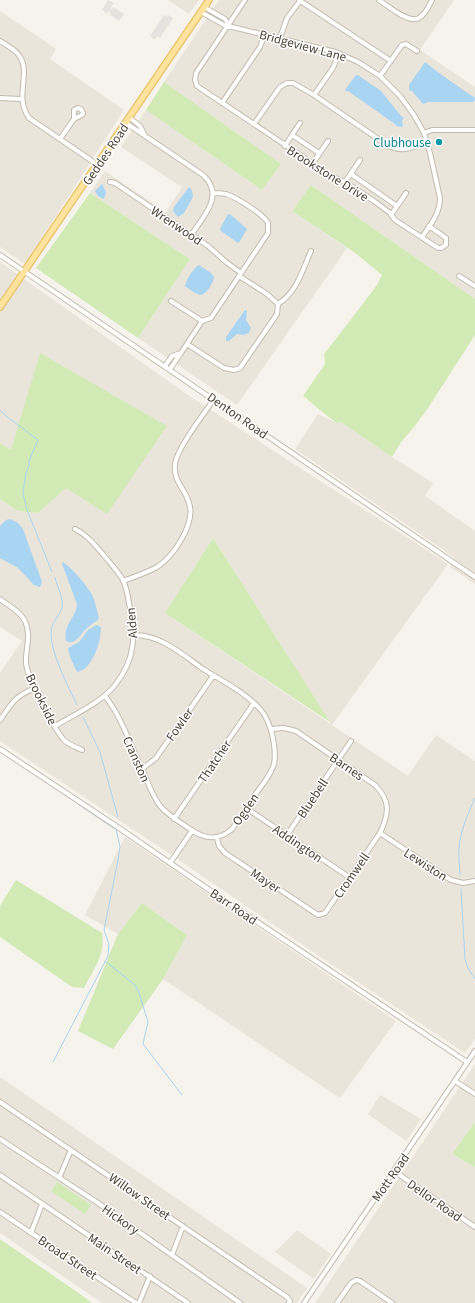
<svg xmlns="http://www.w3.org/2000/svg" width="475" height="1303" font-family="'Source Sans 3',sans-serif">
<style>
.residential{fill:#eae5da;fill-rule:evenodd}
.green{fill:#d2eab5}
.parking{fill:#e5e3e0}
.water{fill:#a9d4f2}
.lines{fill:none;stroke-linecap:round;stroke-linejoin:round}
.stream{stroke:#a9d4f2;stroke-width:1}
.minor-casing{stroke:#c2bbae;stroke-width:6}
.major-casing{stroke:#e6c16a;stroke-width:8}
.minor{stroke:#fff;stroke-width:4}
.major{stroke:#ffe39c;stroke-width:5.5}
.culture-dot{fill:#0f9aa8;stroke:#fff;stroke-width:1.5}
.labels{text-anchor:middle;stroke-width:3;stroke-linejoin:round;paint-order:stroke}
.street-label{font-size:13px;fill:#4b4439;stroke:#fff}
.culture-label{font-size:13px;fill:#0d838f;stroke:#fff;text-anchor:end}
</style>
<rect width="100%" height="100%" fill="#f6f3ec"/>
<path class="residential" d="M168 0H199L189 14Z
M219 0H454L420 50 475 87V299L311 185 292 211 347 248 237 405 138 338 190 259 90 193 105 171 166 212 182 187 121 147 146 110 262 190 281 164 164 82Z
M0 11 56 49 50 59 124 110 25 264 0 247Z
M0 262 188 395 448 564 332 725 408 776 436 735 475 761V1039L465 1053 322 958 170 854 0 741V673L22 641 0 627V499L18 511 38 513 65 488 0 443ZM213 538 331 724 165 613Z
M318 414 337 423 341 422 392 457 433 483 425 496 475 531V584L450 567 455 558 295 449Z
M125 837 396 1021 340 1098 163 979 187 935 142 903 118 934 85 915Z
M475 1064V1122L452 1154 475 1167V1303H315Z
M0 1077 307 1288 297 1303H102L0 1233Z
M380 1095 421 1119 406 1141 368 1114Z
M297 1230 331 1254 314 1279 275 1252Z"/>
<path class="green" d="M164 82 281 164 262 190 146 110Z
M311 185 475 299V335L428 408 414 427 401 442 392 457 341 422 337 423C325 415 315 405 303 396L325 364 324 354 346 326 377 285 382 275 354 252 292 211Z
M90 193 190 259 138 338 36 268Z
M40 353 167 426 107 514 66 488 38 513 18 511 0 499V443L11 450Z
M213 538 330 722 165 613Z
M16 880 102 933C106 954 93 970 84 988L72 987 0 937V906Z
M142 903 187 935 163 979 113 1049 78 1031 118 934Z
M475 1122V1167L452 1154Z
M57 1182 91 1205 85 1214 51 1191Z
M0 1239 80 1294 92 1303H0Z"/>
<path class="parking" d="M108 0 114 3 110 9H112L113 7 124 14 119 21 109 14 111 13 109 11 107 13 102 10Z
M164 15 167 17 168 15 173 18 160 38 157 36 155 40 150 36Z"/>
<path class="water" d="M425 62C441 75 458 86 475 98V100L473 102H428L423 104 412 91H410L409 89V85Z
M356 75H358L381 91 401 116 404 118 402 120 403 127 396 126 395 124 348 91H346L345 90Z
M102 184 106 192 104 199 98 196 95 191Z
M189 187 192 190 193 197 184 213 178 217 173 211 174 207Z
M228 214 231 215 247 229 240 241 238 243 221 231 220 229Z
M199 265 211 273 214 277C213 284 207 293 201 295L195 293 185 286C187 278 193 269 199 265Z
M245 310 247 311 246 320 251 328 249 333 243 335 237 334 229 341H226V337Z
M10 519 18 523 23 529 41 579 42 582 40 587 34 585 18 568 0 558V526L6 520Z
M62 562C70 565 87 586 91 593 95 600 97 610 99 618L98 620C94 623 90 625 87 628 80 634 76 646 66 641 63 623 76 619 77 604L62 564Z
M96 625 101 627C101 641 93 669 77 672L70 657 68 648 79 642 88 630Z"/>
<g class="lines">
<path class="stream" d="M0 410 6 416 38 440 29 461V465L26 473 23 493 27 510 52 572
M55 578C57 585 64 600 62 608 59 617 51 622 51 633 51 654 68 686 77 705
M83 717 100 752 118 817
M78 804 115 829
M460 874C460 866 458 857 459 849 460 832 468 813 475 798
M461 889 465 959 468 968 475 979
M105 961 135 985 139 993 148 1022 143 1044 182 1095
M53 1062 108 956 109 944 104 930 117 865 120 847 116 829"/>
<g class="minor-casing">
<path id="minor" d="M245 0 196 73 195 80 197 86 333 177 345 182 374 201 390 213 395 220 438 248H441L446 245V238L429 226
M299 0 391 61
M379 0C388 6 409 24 419 18 425 15 429 6 432 0
M204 7 225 19 229 25
M201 12 224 25 336 52 358 62 380 76 400 96 414 115 424 133 430 153 440 198C440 214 430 225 422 237
M280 38 287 18 300 1
M0 41C6 45 13 48 18 54 33 72 13 95 29 118L98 165
M380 76 402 45 406 44 417 51
M314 95 333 68 339 53
M0 98 21 99
M222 103 260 47 265 34
M130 118 140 126 145 136
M126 123 203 175C225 195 204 216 191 235
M254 124 280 87 287 83H293L314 95 387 145C403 153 411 148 427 142
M424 133 432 130H475
M292 135 300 123
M60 139 74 119V110L78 108 81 109 83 113 82 115 74 119
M285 146 292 135 319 153
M313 163 328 141
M351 174 397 206
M110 182 115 183 208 246 226 262 241 273
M345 182 360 160
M391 215 406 193
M0 255 475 577
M239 276 267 294 278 304
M459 276 475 286
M171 301 202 321 211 318 268 233V223C263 214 236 197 226 194 221 193 217 193 213 193
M187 344 224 368 234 370 240 368 277 314 278 304C297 292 302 271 311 251
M181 353 202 321
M165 366 172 356 181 353 170 369
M123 581C134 577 146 573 157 567 174 556 196 523 189 503 185 488 173 482 175 464 177 448 204 414 214 399
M0 599C9 606 20 611 25 621 32 636 25 649 26 663 27 677 54 729 64 740 69 745 76 747 82 750
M105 696C122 718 130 744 142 769 148 782 152 796 161 807 169 816 180 822 190 829 204 839 217 841 231 830 240 819 247 807 255 795 262 785 271 775 274 764 277 748 271 721 260 709 245 692 222 681 203 669 182 654 161 635 134 635
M0 720C12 703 15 696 35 688
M55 726C75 714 101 703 115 685 136 659 136 634 129 603 128 596 126 587 123 580 117 570 109 562 102 553 93 543 87 535 75 529
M0 749 119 828 208 889 467 1062
M142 769 156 758 213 676
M246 808 349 877
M174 819 254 703
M380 833 451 880 463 883 475 881
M287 835 351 741
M217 838 219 846 225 853 318 915 325 913 380 833C389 814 391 801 375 785L296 731 284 728 271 729
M170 863 192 831
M455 1081 475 1094
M0 1102 287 1297 290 1301 289 1303
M0 1139 98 1203 240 1303
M394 1171 475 1227
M0 1175 188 1303
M59 1178 71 1150
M0 1212 136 1303
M31 1233 42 1204
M172 1255 183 1226
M139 1303 150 1276
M304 1303 475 1051
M337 1303 351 1283 356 1280 360 1281 392 1303"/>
</g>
<g class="major-casing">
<path id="major" d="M0 307 209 0"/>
</g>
<use href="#minor" class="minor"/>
<use href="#major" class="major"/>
</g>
<circle class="culture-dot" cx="439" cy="142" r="4"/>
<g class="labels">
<g class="street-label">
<text transform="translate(303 45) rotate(15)" y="5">Bridgeview Lane</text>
<text transform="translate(105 154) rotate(-56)" y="5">Geddes Road</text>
<text transform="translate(328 173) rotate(32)" y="5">Brookstone Drive</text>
<text transform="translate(177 225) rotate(34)" y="5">Wrenwood</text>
<text transform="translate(238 415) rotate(35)" y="5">Denton Road</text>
<text transform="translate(131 623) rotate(-95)" y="5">Alden</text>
<text transform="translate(42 699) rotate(64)" y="5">Brookside</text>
<text transform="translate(179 724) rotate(-55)" y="5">Fowler</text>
<text transform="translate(137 759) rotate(66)" y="5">Cranston</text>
<text transform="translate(214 761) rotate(-56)" y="5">Thatcher</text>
<text transform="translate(347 766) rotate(34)" y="5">Barnes</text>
<text transform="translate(312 798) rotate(-56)" y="5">Bluebell</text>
<text transform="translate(245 809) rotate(-55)" y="5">Ogden</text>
<text transform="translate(298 843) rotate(34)" y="5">Addington</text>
<text transform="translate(426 864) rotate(33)" y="5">Lewiston</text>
<text transform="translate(351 875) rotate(-55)" y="5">Cromwell</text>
<text transform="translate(266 880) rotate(34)" y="5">Mayer</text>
<text transform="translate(234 906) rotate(34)" y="5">Barr Road</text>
<text transform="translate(390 1177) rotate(-55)" y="5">Mott Road</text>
<text transform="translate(140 1196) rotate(35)" y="5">Willow Street</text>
<text transform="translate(435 1200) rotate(35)" y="5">Dellor Road</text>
<text transform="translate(121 1219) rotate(35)" y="5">Hickory</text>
<text transform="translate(115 1253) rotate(34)" y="5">Main Street</text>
<text transform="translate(68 1257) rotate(34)" y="5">Broad Street</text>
</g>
<g class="culture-label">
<text x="431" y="147">Clubhouse</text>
</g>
</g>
</svg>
